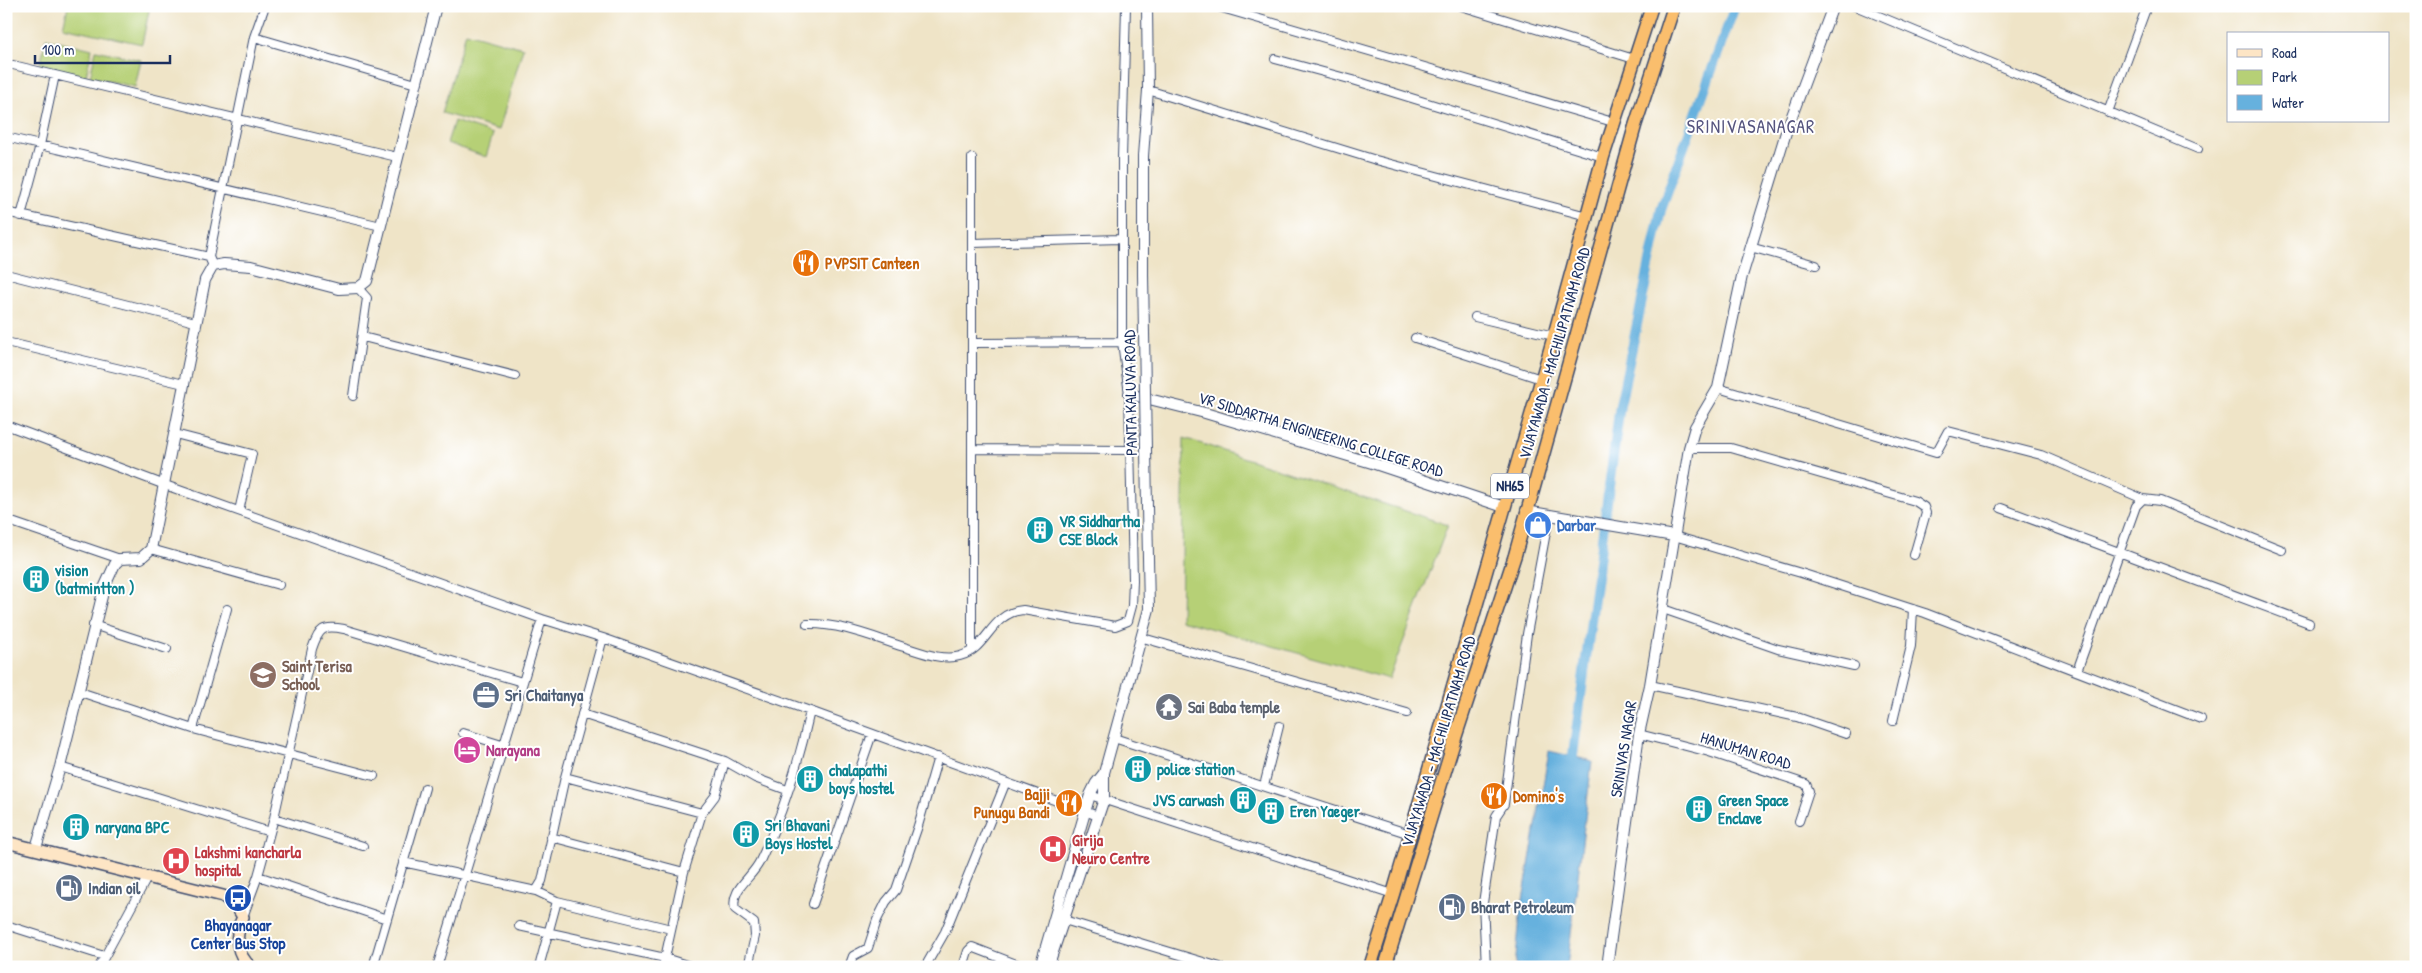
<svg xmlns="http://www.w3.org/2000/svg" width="2422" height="973" font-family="'Patrick Hand',sans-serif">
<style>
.green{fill:#b6d076;stroke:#68806a}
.water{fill:#66b1de;stroke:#40709e}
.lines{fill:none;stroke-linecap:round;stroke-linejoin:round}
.canal{stroke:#66b1de;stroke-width:10}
.minor-casing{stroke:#3b4a6e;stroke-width:10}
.tertiary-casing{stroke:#3b4a6e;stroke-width:12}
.secondary-casing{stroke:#3b4a6e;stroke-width:14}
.trunk-casing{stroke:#3b4a6e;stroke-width:15}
.minor{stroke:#fff;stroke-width:8}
.tertiary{stroke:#fff;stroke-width:10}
.secondary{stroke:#fde5c5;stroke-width:11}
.trunk{stroke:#fabe6d;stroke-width:12}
.tertiary-bridge-casing{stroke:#3b4a6e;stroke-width:12;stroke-linecap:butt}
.tertiary-bridge{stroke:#fff;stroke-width:10}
.labels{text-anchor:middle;stroke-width:4;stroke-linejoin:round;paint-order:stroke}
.shield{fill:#fff;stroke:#5f6d8e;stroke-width:1}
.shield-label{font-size:15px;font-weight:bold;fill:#1b2f5e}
.food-label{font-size:16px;font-weight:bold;fill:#c56008;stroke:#fff;text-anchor:start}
.street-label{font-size:16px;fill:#1b2f5e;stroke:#fff}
.culture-label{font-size:16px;font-weight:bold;fill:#0d838f;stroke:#fff;text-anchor:start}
.shop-label{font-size:16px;font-weight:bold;fill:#366cbe;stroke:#fff;text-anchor:start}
.education-label{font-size:16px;font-weight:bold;fill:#785e54;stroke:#fff;text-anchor:start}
.service-label{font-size:16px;font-weight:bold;fill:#4e5e75;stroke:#fff;text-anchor:start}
.worship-label{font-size:16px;font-weight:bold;fill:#5b616d;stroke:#fff;text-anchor:start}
.hotel-label{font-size:16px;font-weight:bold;fill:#b23c85;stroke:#fff;text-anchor:start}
.health-label{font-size:16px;font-weight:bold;fill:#be3a42;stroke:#fff;text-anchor:start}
.transit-label{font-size:16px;font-weight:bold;fill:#164399;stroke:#fff}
.neighbourhood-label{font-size:18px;letter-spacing:1px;fill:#55547e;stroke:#fff}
</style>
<rect width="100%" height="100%" fill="#fff"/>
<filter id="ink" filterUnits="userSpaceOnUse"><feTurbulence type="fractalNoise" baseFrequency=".02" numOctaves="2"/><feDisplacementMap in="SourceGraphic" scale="10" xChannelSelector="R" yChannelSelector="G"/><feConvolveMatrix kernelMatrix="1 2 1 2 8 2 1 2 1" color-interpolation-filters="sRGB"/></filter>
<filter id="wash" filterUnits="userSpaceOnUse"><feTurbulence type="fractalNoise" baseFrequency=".0096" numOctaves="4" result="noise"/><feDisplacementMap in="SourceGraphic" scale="20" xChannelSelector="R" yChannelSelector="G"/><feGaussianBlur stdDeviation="1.12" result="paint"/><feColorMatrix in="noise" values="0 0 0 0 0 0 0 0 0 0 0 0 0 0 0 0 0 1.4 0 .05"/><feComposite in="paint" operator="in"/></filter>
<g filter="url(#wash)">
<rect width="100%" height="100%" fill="#efe4c7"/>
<path class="green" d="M68 6H150L142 44 63 27Z
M466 32 523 48 499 130 442 113Z
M46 38 92 49 86 76 40 66Z
M96 50 141 60 135 87 90 77Z
M454 121 493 134 486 157 447 143Z
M1184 438 1448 525 1389 679 1181 620Z"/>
<path class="water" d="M1549 751 1592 761 1567 967H1515L1520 917Z"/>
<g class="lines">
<path class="canal" d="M1571 770 1620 405 1661 210 1735 6"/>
</g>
</g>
<g filter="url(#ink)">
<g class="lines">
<g class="minor-casing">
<path id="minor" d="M1215 6 1613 122
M1461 6 1634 59
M1855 6 2198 149
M254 37 416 84
M1275 59 1353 80 1603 157
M13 65 397 157
M1148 90 1376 160 1587 216
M2108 112 2147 6
M6 137 381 226
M972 158V650
M6 212 209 257
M21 216 40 145 55 75
M973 243 1121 239
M1750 247 1816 265
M213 266 209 257 254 37 265 6
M6 274 195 322
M1475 317 1554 336
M363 337 515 376
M1415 338 1541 379
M6 342 184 384
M974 343 1122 342
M1718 388 1936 453 1948 431 2041 455 2143 499
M353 396 367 298 358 288
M6 425 165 485 542 619
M175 434 252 454 239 511
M1689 448H1731L1915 501 1924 507 1926 513 1914 555
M973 449 1129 450
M2001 508 2309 623
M6 520 120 559
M1674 536 1801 573 1925 613 2201 719
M151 549 279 585
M1663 609 1778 649 1854 666
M807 624C840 623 872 637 904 647 921 652 941 661 960 656 988 649 990 613 1023 610L1115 626 1128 621 1132 606 1133 580 1129 394 1122 342V159L1126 6
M93 625 167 649
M1143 638 1407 713
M2077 671 2136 506 2143 499 2160 501 2282 550
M1650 685 1797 717 1846 734
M80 692 193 729 374 776
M582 714 725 761 755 778 787 790
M1893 721 1911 646 1913 609
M193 729 227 609
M463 733 505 746
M1639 734 1709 752 1806 784 1809 791 1799 821
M1114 738 1410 834
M60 767 270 832
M565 777 702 813 715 796 725 761
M1264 786 1279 726
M1090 795 1393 894
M274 818 363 846
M551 837 684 872
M403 862 536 891 557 901 539 967
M258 876 387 919
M536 891 542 881 565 777 603 638
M557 901 671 929
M813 904 872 734
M243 917 258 876 274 818 312 649C319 628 323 625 344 629L522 682
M1064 920 1220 967
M6 925 104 956
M519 926 665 958 693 967
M99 967 148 876
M373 967 425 788
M437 967 542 619 603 638 810 711 1098 816
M663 967 684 872 702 813
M748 967 755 936 754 923 735 909C730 889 752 878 760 861 783 814 799 762 810 711
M849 967 853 956 868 948 877 920 886 902 896 890 918 826 938 757
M925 967 945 932 1005 784
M963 967 968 951 972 947 1024 967
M1486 967 1483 903 1496 816 1504 804 1527 634 1549 516"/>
</g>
<g class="tertiary-casing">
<path id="tertiary" d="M1143 156 1148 90 1147 6
M1129 394 1205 413 1372 463 1504 507
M1526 511 1674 536
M36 848 60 767 104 588 115 564 120 559 141 558 151 549 205 280 213 266 224 264 251 266 339 289 358 288 367 281 436 6
M1040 967 1090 795 1096 783 1104 773
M1048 967 1104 799V773L1149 609 1147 507
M1607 967 1639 734 1650 685 1689 448 1695 427 1718 388 1742 276 1787 129 1833 6"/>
</g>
<g class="secondary-casing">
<path id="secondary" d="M6 842 223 896 237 907 243 917C234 934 236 955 251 967"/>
</g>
<g class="trunk-casing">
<path id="trunk" d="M1370 967 1393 894 1554 336 1603 157 1652 6
M1385 967 1456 735 1515 555 1635 126 1674 6"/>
</g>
<use href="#minor" class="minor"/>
<use href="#tertiary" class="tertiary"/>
<use href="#secondary" class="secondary"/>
<use href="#trunk" class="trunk"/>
<g class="tertiary-bridge-casing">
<path id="tertiary-bridge" d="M1143 156V275L1147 507"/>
</g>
<use href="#tertiary-bridge" class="tertiary-bridge"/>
</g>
</g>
<defs>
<g id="restaurant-disc" transform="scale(1.4375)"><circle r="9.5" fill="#e8710a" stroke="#fff"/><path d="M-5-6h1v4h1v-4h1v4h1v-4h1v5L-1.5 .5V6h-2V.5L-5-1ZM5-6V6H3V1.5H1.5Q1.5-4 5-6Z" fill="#fff"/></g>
<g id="shop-disc" transform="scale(1.4375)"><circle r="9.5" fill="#3f7fe0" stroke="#fff"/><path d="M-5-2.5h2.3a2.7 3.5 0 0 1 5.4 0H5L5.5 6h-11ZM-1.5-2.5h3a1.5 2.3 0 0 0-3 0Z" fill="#fff"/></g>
<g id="building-disc" transform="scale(1.4375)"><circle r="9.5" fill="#0f9aa8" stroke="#fff"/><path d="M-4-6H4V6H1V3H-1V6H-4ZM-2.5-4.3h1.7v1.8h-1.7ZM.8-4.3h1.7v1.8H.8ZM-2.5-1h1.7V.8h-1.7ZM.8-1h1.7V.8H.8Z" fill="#fff"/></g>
<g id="school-disc" transform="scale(1.4375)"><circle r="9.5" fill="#8d6e63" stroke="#fff"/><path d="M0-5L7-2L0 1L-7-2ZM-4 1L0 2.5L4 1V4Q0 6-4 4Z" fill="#fff"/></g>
<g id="office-disc" transform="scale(1.4375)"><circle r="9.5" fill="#5c6f8a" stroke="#fff"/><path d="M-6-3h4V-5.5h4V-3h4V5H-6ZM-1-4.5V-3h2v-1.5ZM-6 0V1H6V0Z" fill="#fff"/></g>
<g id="temple-disc" transform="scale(1.4375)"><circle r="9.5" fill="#6b7280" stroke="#fff"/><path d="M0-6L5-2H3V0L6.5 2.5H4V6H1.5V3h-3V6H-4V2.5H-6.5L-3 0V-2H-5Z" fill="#fff"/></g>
<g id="hotel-disc" transform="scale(1.4375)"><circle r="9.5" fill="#d1479c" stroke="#fff"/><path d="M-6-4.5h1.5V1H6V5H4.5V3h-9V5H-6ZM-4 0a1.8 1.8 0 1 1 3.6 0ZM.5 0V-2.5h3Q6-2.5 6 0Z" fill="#fff"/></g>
<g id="hospital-disc" transform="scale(1.4375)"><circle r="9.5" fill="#e0444e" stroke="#fff"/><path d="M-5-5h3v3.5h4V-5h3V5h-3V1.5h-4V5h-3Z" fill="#fff"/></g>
<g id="fuel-disc" transform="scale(1.4375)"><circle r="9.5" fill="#5c6f8a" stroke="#fff"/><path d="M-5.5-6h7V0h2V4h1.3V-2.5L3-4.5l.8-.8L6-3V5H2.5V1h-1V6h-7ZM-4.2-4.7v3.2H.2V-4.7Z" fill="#fff"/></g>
<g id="bus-disc" transform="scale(1.4375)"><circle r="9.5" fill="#1a4fb4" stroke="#fff"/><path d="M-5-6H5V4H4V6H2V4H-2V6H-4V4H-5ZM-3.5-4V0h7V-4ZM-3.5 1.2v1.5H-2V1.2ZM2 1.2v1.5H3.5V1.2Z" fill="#fff"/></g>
</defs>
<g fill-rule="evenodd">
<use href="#restaurant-disc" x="806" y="263"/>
<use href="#shop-disc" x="1538" y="525"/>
<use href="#building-disc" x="1040" y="530"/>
<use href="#building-disc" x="36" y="579"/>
<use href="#school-disc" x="263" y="675"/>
<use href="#office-disc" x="486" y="695"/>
<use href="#temple-disc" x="1169" y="707"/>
<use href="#hotel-disc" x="467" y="750"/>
<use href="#building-disc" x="1138" y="769"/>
<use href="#building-disc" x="810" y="779"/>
<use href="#restaurant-disc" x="1494" y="796"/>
<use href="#building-disc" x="1243" y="800"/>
<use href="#restaurant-disc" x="1069" y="803"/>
<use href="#building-disc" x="1699" y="809"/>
<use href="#building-disc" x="1271" y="811"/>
<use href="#building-disc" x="76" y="827"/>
<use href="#building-disc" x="746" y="834"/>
<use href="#hospital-disc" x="1053" y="849"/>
<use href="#hospital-disc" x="176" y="861"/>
<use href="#fuel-disc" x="69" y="888"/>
<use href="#bus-disc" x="238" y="898"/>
<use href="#fuel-disc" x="1452" y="907"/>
</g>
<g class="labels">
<rect class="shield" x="1491" y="473.5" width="38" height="25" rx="4"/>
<g class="shield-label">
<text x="1510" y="491">NH65</text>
</g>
<g class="food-label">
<text x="825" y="269">PVPSIT Canteen</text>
<text x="1050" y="800" text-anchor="end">Bajji<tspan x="1050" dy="18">Punugu Bandi</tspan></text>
<text x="1513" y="802">Domino's</text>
</g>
<g class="street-label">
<text transform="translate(1554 353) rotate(-74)" y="6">VIJAYAWADA - MACHILIPATNAM ROAD</text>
<text transform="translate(1130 393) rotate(-91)" y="6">PANTA KALUVA ROAD</text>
<text transform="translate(1321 434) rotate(17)" y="6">VR SIDDARTHA ENGINEERING COLLEGE ROAD</text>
<text transform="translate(1438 741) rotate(-73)" y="6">VIJAYAWADA - MACHILIPATNAM ROAD</text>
<text transform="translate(1623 749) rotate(-81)" y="6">SRINIVAS NAGAR</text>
<text transform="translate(1746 750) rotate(17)" y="6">HANUMAN ROAD</text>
</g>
<g class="culture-label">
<text x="1059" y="527">VR Siddhartha<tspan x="1059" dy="18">CSE Block</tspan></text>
<text x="55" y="576">vision<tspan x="55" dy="18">(batmintton )</tspan></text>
<text x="1157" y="775">police station</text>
<text x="829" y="776">chalapathi<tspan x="829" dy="18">boys hostel</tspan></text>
<text x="1224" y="806" text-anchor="end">JVS carwash</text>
<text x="1718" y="806">Green Space<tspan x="1718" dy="18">Enclave</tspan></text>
<text x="1290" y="817">Eren Yaeger</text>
<text x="765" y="831">Sri Bhavani<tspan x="765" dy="18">Boys Hostel</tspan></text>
<text x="95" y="833">naryana BPC</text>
</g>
<g class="shop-label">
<text x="1557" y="531">Darbar</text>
</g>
<g class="education-label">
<text x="282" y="672">Saint Terisa<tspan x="282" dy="18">School</tspan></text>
</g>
<g class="service-label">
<text x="505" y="701">Sri Chaitanya</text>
<text x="88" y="894">Indian oil</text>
<text x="1471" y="913">Bharat Petroleum</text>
</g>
<g class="worship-label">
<text x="1188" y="713">Sai Baba temple</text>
</g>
<g class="hotel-label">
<text x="486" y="756">Narayana</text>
</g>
<g class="health-label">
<text x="1072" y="846">Girija<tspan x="1072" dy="18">Neuro Centre</tspan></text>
<text x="195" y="858">Lakshmi kancharla<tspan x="195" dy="18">hospital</tspan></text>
</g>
<g class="transit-label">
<text x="238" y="931">Bhayanagar<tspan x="238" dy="18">Center Bus Stop</tspan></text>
</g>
<g class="neighbourhood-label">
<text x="1751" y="133">SRINIVASANAGAR</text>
</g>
</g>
<rect width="2422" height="973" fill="none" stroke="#fff" stroke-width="25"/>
<rect x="2227" y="32" width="162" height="90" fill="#ffffff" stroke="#a4acbf"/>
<rect x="2237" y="49" width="25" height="8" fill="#fde5c5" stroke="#a4acbf"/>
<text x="2272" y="58" font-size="15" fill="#1b2f5e">Road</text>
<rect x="2237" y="70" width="25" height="15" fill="#b6d076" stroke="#a4acbf"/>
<text x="2272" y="82" font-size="15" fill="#1b2f5e">Park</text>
<rect x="2237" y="95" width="25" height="15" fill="#66b1de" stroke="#a4acbf"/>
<text x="2272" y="108" font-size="15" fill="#1b2f5e">Water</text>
<path d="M35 55v8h135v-8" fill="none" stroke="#1b2f5e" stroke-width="2.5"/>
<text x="42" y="55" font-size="15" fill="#1b2f5e" stroke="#ffffff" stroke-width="4" paint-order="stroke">100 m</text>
</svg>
